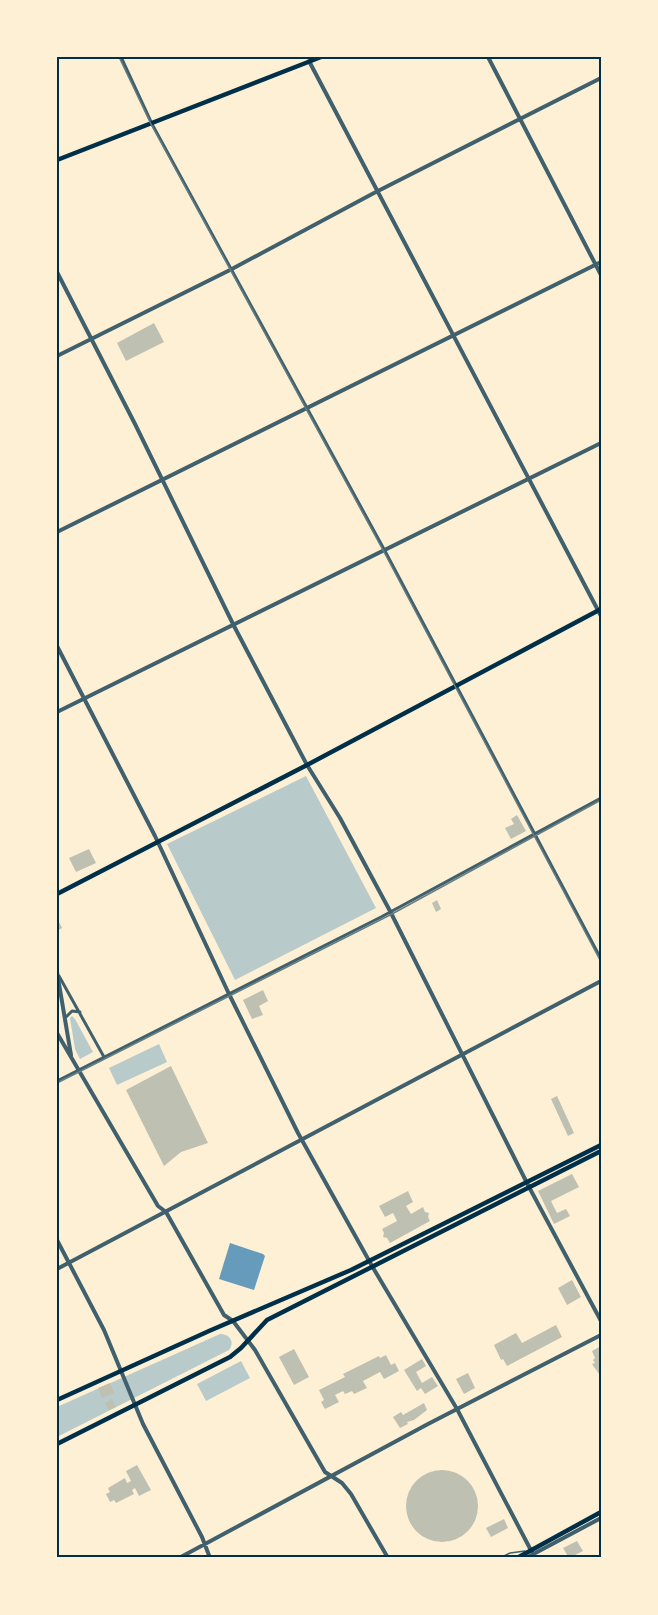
<svg xmlns="http://www.w3.org/2000/svg" width="658" height="1615" font-family="'PT Serif',serif">
<style>
.green{fill:#b9caca}
.water{fill:#669bbc}
.building{fill:#bec0b2}
.lines{fill:none;stroke-linecap:round;stroke-linejoin:round}
.service{stroke:#3f606c;stroke-width:1.5}
.minor{stroke:#3f606c;stroke-width:3}
.tertiary{stroke:#3f606c;stroke-width:4}
.secondary{stroke:#003049;stroke-width:4.5}
.tram{stroke:#657d81;stroke-width:1.5}
.neatline{fill:none;stroke:#003049;stroke-width:2}
</style>
<rect width="100%" height="100%" fill="#fdf0d5"/>
<path class="green" d="M306 776 376 908 235 980 167 844Z
M72 1016 75 1019 93 1052 80 1059 75 1049 70 1018Z
M159 1044 167 1062 117 1085 109 1068Z
M220 1334C230 1334 235 1342 229 1350L57 1437V1407Z
M241 1361 250 1378 206 1401 197 1384Z"/>
<path class="water" d="M230 1243 263 1254 265 1256 254 1290 219 1279Z"/>
<path class="building" d="M154 323 164 342 126 361 117 343Z
M517 815 526 831 511 839 505 828 514 824 511 819Z
M89 849 96 863 76 872 69 858Z
M437 900 441 909 436 912 432 903Z
M57 918 62 928 57 931Z
M263 990 268 1001 259 1006 263 1015 252 1019 243 1000Z
M171 1066 208 1143 181 1152 164 1166 126 1090Z
M557 1096 574 1133 568 1136 551 1099Z
M572 1174 579 1187 551 1201 557 1213 566 1209 570 1216 554 1224 538 1191Z
M408 1191 413 1202 406 1206 411 1214 423 1207 425 1212 429 1213 428 1217 430 1221 390 1243 387 1238 383 1237 384 1233 382 1229 397 1221 393 1213 385 1217 379 1206Z
M572 1280 581 1297 567 1305 558 1288Z
M556 1325 562 1337 507 1366 503 1359 501 1360 494 1345 516 1333 522 1343Z
M601 1346V1373L599 1374 592 1364 595 1363 593 1360 595 1358 592 1351Z
M294 1349 309 1377 294 1385 279 1357Z
M386 1355 391 1365 395 1363 399 1371 384 1379 380 1372 363 1381 367 1388 354 1394 352 1391 345 1394 343 1391 335 1395 339 1402 325 1409 321 1402 324 1400 319 1390 345 1377 343 1374 379 1356 380 1358Z
M422 1359 426 1366 416 1372 422 1383 432 1377 438 1386 425 1394 421 1388 417 1391 404 1370Z
M468 1373 475 1388 464 1394 456 1379Z
M110 1383 114 1393 102 1398 98 1388Z
M112 1399 116 1407 109 1410 105 1403Z
M424 1403 427 1410 414 1420 407 1422 408 1424 400 1428 393 1417 401 1412 403 1415Z
M137 1465 151 1490 139 1496 135 1488 132 1490 134 1494 116 1503 114 1500 110 1502 106 1494 110 1492 108 1488 125 1478 127 1483 131 1481 126 1471Z
M406 1506a36 36 0 1 1 72 0a36 36 0 1 1-72 0Z
M504 1519 508 1528 491 1537 486 1528Z
M577 1541 583 1551 569 1558 563 1548Z"/>
<g class="lines">
<path class="service" d="M500 1558 510 1553 525 1551"/>
<path class="minor" d="M121 57 152 124 385 551 601 959
M59 976 104 1057
M66 1017 72 1011 80 1012
M57 1081 381 917 601 798"/>
<path class="tertiary" d="M488 57 601 275
M309 61 601 616
M57 272 135 424 234 626 307 765 340 818 390 911 529 1187 601 1321
M57 356 230 270 374 193 601 78
M57 532 601 262
M57 646 155 836 229 994 298 1133 372 1266 457 1409 535 1558
M57 712 601 443
M57 972 71 1055
M57 1033 158 1206 166 1212 224 1315 233 1321 255 1350 325 1472 342 1483 351 1494 388 1558
M57 1240 104 1330 143 1424 202 1537 210 1558
M57 1269 601 981
M179 1558 428 1424 601 1335
M526 1558 601 1518"/>
<path class="secondary" d="M57 160 321 57
M57 894 307 765 601 609
M57 1400 209 1331 351 1270 601 1145
M57 1444 230 1357 241 1348 267 1320 601 1151
M517 1558 601 1512"/>
<path class="tram" d="M119 57 151 124 384 552 601 962
M57 1083 392 914 601 800"/>
</g>
<rect width="658" height="1615" fill="none" stroke="#fdf0d5" stroke-width="117"/>
<rect x="58" y="58" width="542" height="1498" class="neatline"/>
</svg>
